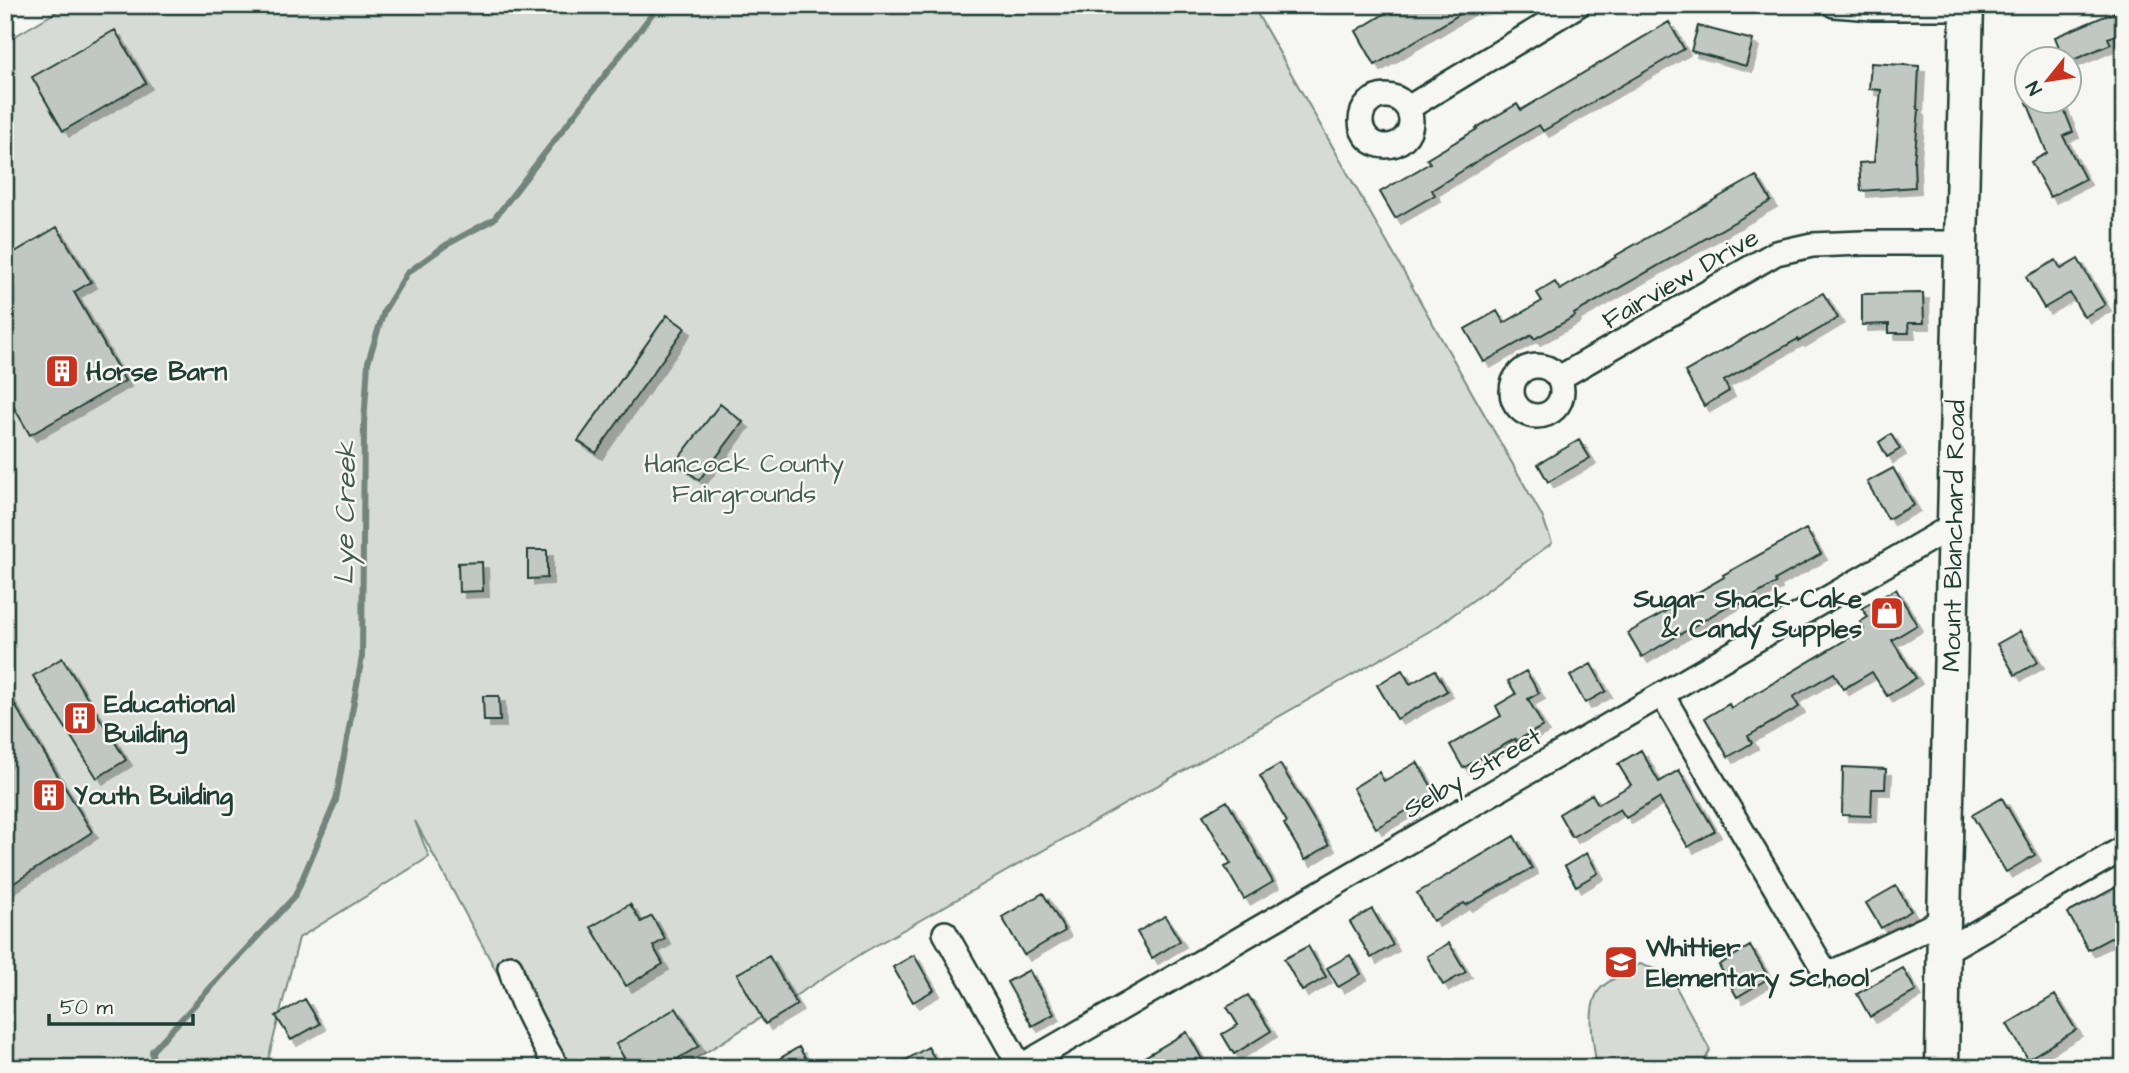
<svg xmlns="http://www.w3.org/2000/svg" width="2129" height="1073" font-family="'Architects Daughter',sans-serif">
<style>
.green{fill:#d6dbd6;stroke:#7a8c85;stroke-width:2}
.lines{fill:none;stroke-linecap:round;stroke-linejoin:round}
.stream{stroke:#72847d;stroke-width:6}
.building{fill:#c1c8c3;stroke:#1f3d34;stroke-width:2;filter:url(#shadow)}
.minor-casing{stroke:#1f3d34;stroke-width:28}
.secondary-casing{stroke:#1f3d34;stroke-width:37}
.minor{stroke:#f6f6f2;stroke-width:23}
.secondary{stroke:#f6f6f2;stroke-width:32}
.labels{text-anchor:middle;stroke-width:5;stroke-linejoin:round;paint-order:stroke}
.street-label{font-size:26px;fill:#1f3d34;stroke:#f6f6f2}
.poi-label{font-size:26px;font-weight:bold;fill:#1f3d34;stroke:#f6f6f2;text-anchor:start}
.park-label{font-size:26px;fill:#445d54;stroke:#f6f6f2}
.water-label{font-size:28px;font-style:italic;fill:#425a52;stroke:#f6f6f2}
</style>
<defs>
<filter id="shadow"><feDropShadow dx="6" dy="6" stdDeviation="0" flood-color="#0004"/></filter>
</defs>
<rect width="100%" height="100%" fill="#f6f6f2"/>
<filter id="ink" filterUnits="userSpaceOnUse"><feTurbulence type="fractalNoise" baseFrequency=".0143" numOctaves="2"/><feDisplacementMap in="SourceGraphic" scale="14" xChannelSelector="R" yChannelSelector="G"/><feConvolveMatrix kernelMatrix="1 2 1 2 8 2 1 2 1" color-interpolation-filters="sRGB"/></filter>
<g filter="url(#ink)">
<path class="green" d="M68 5H1258L1254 8 1542 516 1552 543 1435 628 866 951 681 1068H549L415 821 429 857 299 938 266 1068H5V42Z
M1640 964 1669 974 1710 1050 1701 1068H1597C1594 1046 1584 1004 1602 987 1612 978 1628 971 1640 964Z"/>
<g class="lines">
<path class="stream" d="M153 1068 152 1051 295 896 336 800 362 657 364 424 368 362 384 311 407 273 446 245 494 219 659 5"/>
</g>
<path class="building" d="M1410 5H1475L1375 65 1356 31 1394 8 1397 13Z
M2124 8V32L2108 38 2111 44 2073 60H2064L2055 37Z
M1669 22 1684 49 1543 131 1539 125 1484 157 1432 190 1435 195 1395 218 1380 192 1430 163 1427 159 1477 129 1476 128 1517 104 1521 110Z
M1698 26 1753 40 1746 66 1691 51Z
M115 30 146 83 63 131 32 77Z
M1871 63 1919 66 1917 109 1919 110 1914 162 1915 187 1861 191 1859 163 1874 162 1881 90 1869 89Z
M2027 102H2061L2073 132 2063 136 2085 179 2050 197 2031 162 2047 153Z
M1756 176 1771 201 1574 314 1575 316 1534 339 1532 335 1484 362 1465 329 1497 311 1504 323 1542 301 1537 293 1555 282 1560 290 1616 257 1615 256Z
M57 227 91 282 74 292 125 381 30 435 5 392V258Z
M2078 259 2105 305 2084 317 2070 293 2044 308 2026 277 2056 260 2061 269Z
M1823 293 1838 318 1799 341 1798 339 1724 381 1729 391 1704 406 1685 372Z
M1923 293 1924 323H1908L1909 333H1889V324L1862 325V294Z
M667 315 685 328 596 453 578 441Z
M720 404 743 422 699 480 676 462Z
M1891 434 1900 449 1887 457 1879 442Z
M1579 440 1590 458 1548 482 1538 464Z
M1893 468 1914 505 1888 519 1867 482Z
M1806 529 1821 554 1775 580 1776 583 1740 604 1738 600 1642 657 1628 633 1724 577 1723 575Z
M528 550H547V578L528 579Z
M482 562 483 591 459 592 458 563Z
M1896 589 1917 625 1892 640 1916 678 1887 696 1872 672 1843 689 1834 673 1793 697 1799 707 1748 736 1752 743 1728 757 1705 718 1729 704 1731 708 1864 629 1860 622 1868 617 1862 608Z
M2020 631 2038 662 2015 675 1997 644Z
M62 658 126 760 97 778 33 676Z
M1591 664 1606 691 1585 703 1570 676Z
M1402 670 1410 684 1435 670 1447 691 1397 719 1377 685Z
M1526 671 1539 693 1528 699 1543 726 1516 741 1515 739 1463 768 1450 745 1501 716 1496 706 1516 694 1508 681Z
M5 689 92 832 5 889Z
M483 696H499L500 721H484Z
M1641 750 1659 782 1679 770 1715 831 1688 847 1659 798 1626 818 1620 809 1572 837 1559 814 1592 794 1598 804 1631 785 1618 764Z
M1417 762 1436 794 1376 828 1353 788 1379 772 1384 781Z
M1280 764 1329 845 1305 860 1284 824 1287 822 1260 776Z
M1843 767 1886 769 1885 789H1872L1871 816 1842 815Z
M2002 798 2035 855 2006 872 1972 815Z
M1227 801 1273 882 1244 899 1225 867 1231 864 1203 815Z
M1514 836 1532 868 1466 905 1464 903 1433 921 1417 893Z
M1587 853 1598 873 1576 886 1565 866Z
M2124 883V931L2088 950 2068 913Z
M1896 886 1911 911 1881 928 1866 903Z
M1043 893 1065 931 1024 955 1002 917Z
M630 904 641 922 652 916 665 939 653 946 663 964 626 986 591 927Z
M1372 909 1393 945 1371 958 1350 922Z
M1165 916 1180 941 1152 958 1137 932Z
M1449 943 1466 972 1443 985 1427 956Z
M1308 946 1326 977 1302 991 1284 959Z
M1750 946 1769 978 1737 997 1719 965Z
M914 955 934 990 913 1002 893 967Z
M1350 955 1361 974 1338 987 1327 968Z
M769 956 797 1005 765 1024 737 974Z
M1903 968 1916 991 1870 1017 1857 994Z
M1029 970 1054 1014 1032 1026 1007 982Z
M1248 995 1271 1031 1234 1054 1222 1034 1238 1025 1227 1007Z
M2055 995 2076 1030 2028 1059 2007 1024Z
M305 999 320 1024 291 1040 276 1016Z
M676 1008 699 1046 662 1068H630L616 1044Z
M1187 1032 1207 1068H1126Z
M799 1047 811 1068H764Z
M928 1047 940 1068H892Z"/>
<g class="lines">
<g class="minor-casing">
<path id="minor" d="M1834 5 1873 8H1967
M1361 121a25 25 0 1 1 50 0a25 25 0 1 1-50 0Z
M1408 108 1578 5
M1512 391a25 25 0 1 1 50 0a25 25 0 1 1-50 0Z
M1559 378 1776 253 1812 245 1863 243H1961
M1662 695 1827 975 1944 920
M945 933 1021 1068
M1945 951 2124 848
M510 967C520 1004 539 1035 557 1068
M1018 1068 1954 525"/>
</g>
<g class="secondary-casing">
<path id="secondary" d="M1942 1068 1944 920 1967 5"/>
</g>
<use href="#minor" class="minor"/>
<use href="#secondary" class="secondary"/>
</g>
</g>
<defs>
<g id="building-square" transform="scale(1.75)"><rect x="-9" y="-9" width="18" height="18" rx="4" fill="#c8321e" stroke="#f6f6f2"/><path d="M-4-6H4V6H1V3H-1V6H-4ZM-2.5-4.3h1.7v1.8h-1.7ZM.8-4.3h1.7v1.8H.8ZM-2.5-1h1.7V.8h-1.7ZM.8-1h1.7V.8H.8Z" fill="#fff"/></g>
<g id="shop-square" transform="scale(1.75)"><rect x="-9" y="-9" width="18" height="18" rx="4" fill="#c8321e" stroke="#f6f6f2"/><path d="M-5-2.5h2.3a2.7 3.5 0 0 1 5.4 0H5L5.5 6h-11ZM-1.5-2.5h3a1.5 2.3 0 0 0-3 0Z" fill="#fff"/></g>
<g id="school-square" transform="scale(1.75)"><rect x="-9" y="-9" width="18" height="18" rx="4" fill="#c8321e" stroke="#f6f6f2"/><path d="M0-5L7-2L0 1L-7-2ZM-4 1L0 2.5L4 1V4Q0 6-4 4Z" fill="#fff"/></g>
</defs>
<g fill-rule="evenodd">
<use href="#building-square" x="62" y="371"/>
<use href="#shop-square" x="1887" y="613"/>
<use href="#building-square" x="80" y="718"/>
<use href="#building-square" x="49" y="795"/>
<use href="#school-square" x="1621" y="962"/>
</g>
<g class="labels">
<g class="street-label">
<text transform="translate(1680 278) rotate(-30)" y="9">Fairview Drive</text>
<text transform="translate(1953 536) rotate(-89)" y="9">Mount Blanchard Road</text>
<text transform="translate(1472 772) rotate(-30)" y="9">Selby Street</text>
</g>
<g class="poi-label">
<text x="86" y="380">Horse Barn</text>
<text x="1862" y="607" text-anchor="end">Sugar Shack Cake<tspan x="1862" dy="30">&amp; Candy Supples</tspan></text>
<text x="104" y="712">Educational<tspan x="104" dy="30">Building</tspan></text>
<text x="74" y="804">Youth Building</text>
<text x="1646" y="956">Whittier<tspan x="1646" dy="30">Elementary School</tspan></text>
</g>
<g class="park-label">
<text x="744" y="472">Hancock County<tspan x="744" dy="30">Fairgrounds</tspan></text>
</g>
<g class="water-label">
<text transform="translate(344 513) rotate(-89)" y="10">Lye Creek</text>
</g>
</g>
<rect width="2129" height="1073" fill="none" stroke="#f6f6f2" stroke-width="28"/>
<rect x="14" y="14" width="2101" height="1045" fill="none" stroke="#1f3d34" stroke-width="2.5" filter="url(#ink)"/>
<g transform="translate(2048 80) rotate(240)"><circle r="33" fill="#f6f6f2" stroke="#a0aca6" stroke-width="2"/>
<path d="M0-5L12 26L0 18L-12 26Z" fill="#c8321e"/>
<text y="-10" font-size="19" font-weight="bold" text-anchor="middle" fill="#1f3d34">N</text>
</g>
<path d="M49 1014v10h144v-10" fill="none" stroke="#1f3d34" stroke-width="3.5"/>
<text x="60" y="1014" font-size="21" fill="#1f3d34" stroke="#f6f6f2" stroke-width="5" paint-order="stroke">50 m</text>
</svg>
